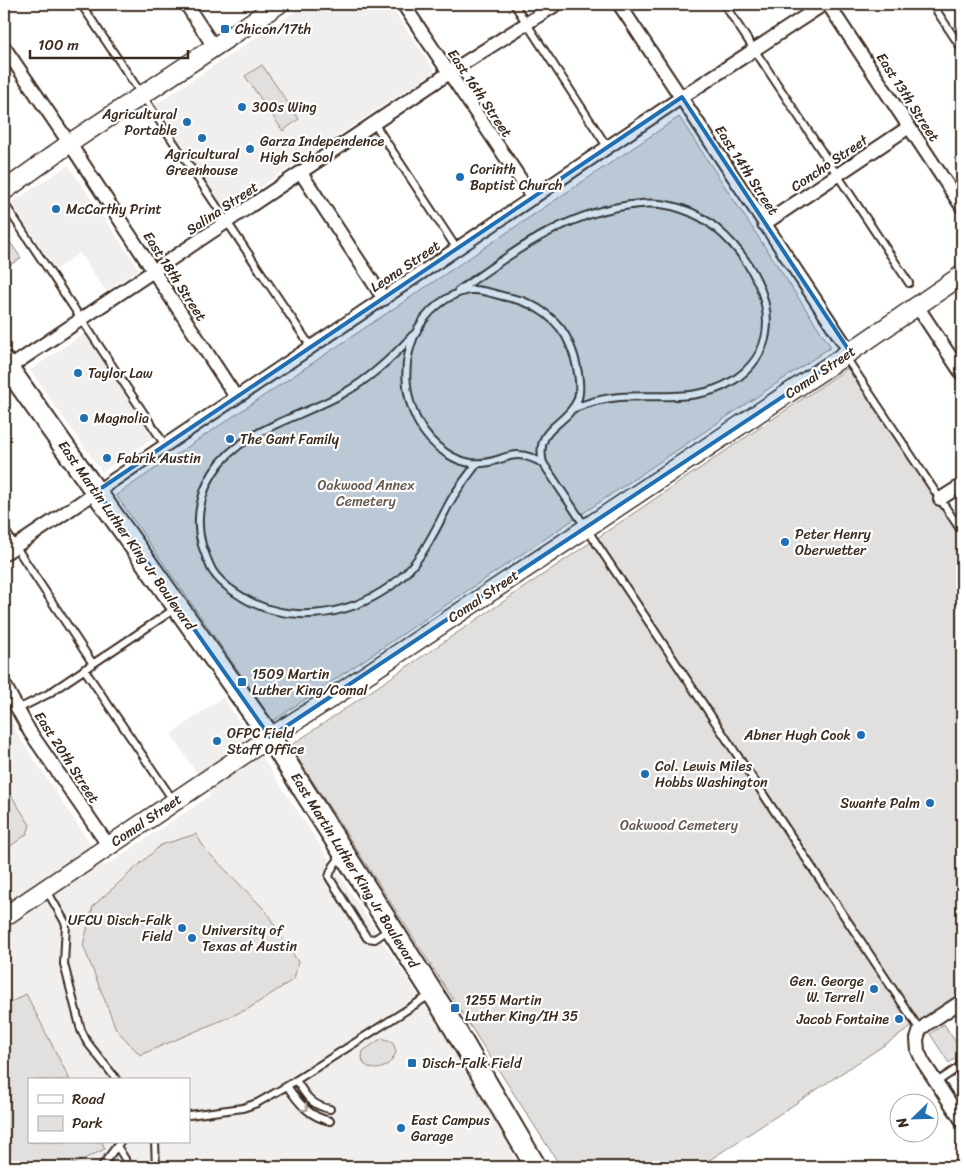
<svg xmlns="http://www.w3.org/2000/svg" width="966" height="1171" font-family="Sriracha,sans-serif">
<style>
.built{fill:#f1efee;fill-rule:evenodd}
.green{fill:#e2e0de;stroke:#8e857e}
.lines{fill:none;stroke-linecap:round;stroke-linejoin:round}
.lane-casing{stroke:#3b2a1e;stroke-width:10}
.street-casing{stroke:#3b2a1e;stroke-width:16}
.secondary-casing{stroke:#3b2a1e;stroke-width:21}
.primary-casing{stroke:#3b2a1e;stroke-width:24}
.lane{stroke:#fff;stroke-width:6}
.street{stroke:#fff;stroke-width:12}
.secondary{stroke:#fff;stroke-width:18}
.primary{stroke:#fff;stroke-width:20}
.oneway{stroke:#a79f9a}
.marked{fill:#1f6fb2;fill-opacity:0.2;stroke:#1f6fb2;stroke-width:4;stroke-linejoin:round}
.poi-dot{fill:#1f6fb2;stroke:#fff;stroke-width:2}
.labels{text-anchor:middle;stroke-width:4.5;stroke-linejoin:round;paint-order:stroke}
.poi-label{font-size:14px;fill:#3b2a1e;stroke:#fff;text-anchor:start}
.street-label{font-size:14px;fill:#3b2a1e;stroke:#fff}
.park-label{font-size:14px;fill:#65584e;stroke:#fff}
</style>
<rect width="100%" height="100%" fill="#fff"/>
<filter id="ink" filterUnits="userSpaceOnUse"><feTurbulence type="fractalNoise" baseFrequency=".02" numOctaves="2"/><feDisplacementMap in="SourceGraphic" scale="10" xChannelSelector="R" yChannelSelector="G"/><feConvolveMatrix kernelMatrix="1 2 1 2 8 2 1 2 1" color-interpolation-filters="sRGB"/></filter>
<g filter="url(#ink)">
<path class="built" d="M307 4H389L435 71 224 211 153 106Z
M68 165 139 269 106 291 79 253 56 270 11 203Z
M85 333 154 438 102 472 30 370Z
M223 697 427 1009 434 1012 509 1141 517 1167H4V706L20 738 105 866 211 795 171 734ZM29 1080H189V1142H29Z"/>
<path class="green" d="M262 65 299 119 283 131 245 76Z
M679 117 831 347 273 721 116 495Z
M4 233 21 258 4 269Z
M848 368 962 538V994L699 1167H561L290 746Z
M4 784 30 825 27 834 4 851Z
M196 834 205 849 265 910 298 962 294 979 248 1009 140 1055 116 1029 83 945 93 906 161 845Z
M26 994 70 1080H29V1142H102L105 1149 67 1167H4V1006Z
M944 1024 962 1052V1054L949 1063 930 1034Z
M382 1038 393 1042 396 1052C391 1066 377 1075 364 1064L362 1058 363 1051Z"/>
<g class="lines">
<g class="lane-casing">
<path id="lane" d="M81 4 311 347
M514 4 608 148
M724 4 909 283
M932 4 962 49
M374 123 457 249
M4 203 165 445
M458 291C515 251 568 210 640 204 667 201 697 211 717 229 762 267 794 340 734 380 699 403 659 394 620 397 603 398 587 403 572 409
M413 335C392 358 371 378 344 393 301 418 241 428 213 473 200 494 195 521 202 545 205 554 208 562 212 570 218 580 227 587 236 593 283 626 347 618 392 585 421 564 434 532 450 502 457 489 467 477 476 465
M845 356 962 532
M543 463C535 459 527 455 518 455 511 455 506 457 500 459 480 466 464 465 446 453 397 421 392 340 439 304 448 297 463 289 474 290 486 290 499 296 511 298 536 303 561 321 570 345 576 359 583 387 577 401 566 426 534 427 543 463L920 1030
M4 529 93 664
M84 669 173 800
M18 709 48 694 176 608
M343 855C335 862 331 868 329 877L367 938 375 939 388 930
M46 889 66 924 64 964 81 1030 87 1042 117 1080
M296 1080C305 1095 312 1106 330 1109
M937 1082 962 1065
M287 1086C298 1102 309 1117 330 1121
M189 1115 243 1108 257 1103 287 1086 430 995
M155 1142 156 1167
M117 1146 125 1159 127 1167
M101 1167 120 1142"/>
</g>
<g class="street-casing">
<path id="street" d="M186 4 214 47
M403 4 533 198
M619 4 850 352
M828 4 962 207
M4 47 78 156 236 397
M301 173 384 299
M764 224 909 127
M917 306 962 374
M4 371 458 67 557 4
M940 499 962 485
M4 554 682 97 824 4
M4 684 30 732 108 845
M962 1001 927 1024 920 1030 917 1039 918 1051 923 1062 962 1121"/>
</g>
<g class="secondary-casing">
<path id="secondary" d="M4 191 70 143 279 4
M4 917 258 745 339 693 850 352 962 275"/>
</g>
<g class="primary-casing">
<path id="primary" d="M4 362 270 737 446 1014 536 1167"/>
</g>
<use href="#lane" class="lane"/>
<use href="#street" class="street"/>
<use href="#secondary" class="secondary"/>
<use href="#primary" class="primary"/>
</g>
<defs><path id="oneway-chevron" d="M-2-3.5L2.5 0L-2 3.5" fill="none" stroke-width="1.6" stroke-linecap="round" stroke-linejoin="round" transform="scale(1.25)"/></defs>
<use class="oneway" href="#oneway-chevron" transform="translate(305 1108) rotate(40)"/>
</g>
<path class="marked" d="M682 97 850 352 270 737 97 491Z"/>
<g class="poi-dot">
<rect x="220" y="24" width="10" height="10" rx="2.5"/>
<circle cx="242" cy="107" r="5"/>
<circle cx="187" cy="122" r="5"/>
<circle cx="202" cy="138" r="5"/>
<circle cx="250" cy="149" r="5"/>
<circle cx="460" cy="177" r="5"/>
<circle cx="56" cy="209" r="5"/>
<circle cx="78" cy="373" r="5"/>
<circle cx="84" cy="418" r="5"/>
<circle cx="230" cy="439" r="5"/>
<circle cx="107" cy="458" r="5"/>
<circle cx="785" cy="542" r="5"/>
<rect x="237" y="677" width="10" height="10" rx="2.5"/>
<circle cx="861" cy="735" r="5"/>
<circle cx="217" cy="741" r="5"/>
<circle cx="645" cy="774" r="5"/>
<circle cx="930" cy="803" r="5"/>
<circle cx="182" cy="928" r="5"/>
<circle cx="192" cy="938" r="5"/>
<circle cx="874" cy="989" r="5"/>
<rect x="450" y="1003" width="10" height="10" rx="2.5"/>
<circle cx="899" cy="1019" r="5"/>
<rect x="407" y="1058" width="10" height="10" rx="2.5"/>
<circle cx="401" cy="1128" r="5"/>
</g>
<g class="labels">
<g class="poi-label">
<text x="235" y="34">Chicon/17th</text>
<text x="252" y="112">300s Wing</text>
<text x="177" y="119" text-anchor="end">Agricultural<tspan x="177" dy="16">Portable</tspan></text>
<text x="260" y="146">Garza Independence<tspan x="260" dy="16">High School</tspan></text>
<text x="202" y="159" text-anchor="middle">Agricultural<tspan x="202" dy="16">Greenhouse</tspan></text>
<text x="470" y="174">Corinth<tspan x="470" dy="16">Baptist Church</tspan></text>
<text x="66" y="214">McCarthy Print</text>
<text x="88" y="378">Taylor Law</text>
<text x="94" y="423">Magnolia</text>
<text x="240" y="444">The Gant Family</text>
<text x="117" y="463">Fabrik Austin</text>
<text x="795" y="539">Peter Henry<tspan x="795" dy="16">Oberwetter</tspan></text>
<text x="252" y="679">1509 Martin<tspan x="252" dy="16">Luther King/Comal</tspan></text>
<text x="227" y="738">OFPC Field<tspan x="227" dy="16">Staff Office</tspan></text>
<text x="851" y="740" text-anchor="end">Abner Hugh Cook</text>
<text x="655" y="771">Col. Lewis Miles<tspan x="655" dy="16">Hobbs Washington</tspan></text>
<text x="920" y="808" text-anchor="end">Swante Palm</text>
<text x="172" y="925" text-anchor="end">UFCU Disch-Falk<tspan x="172" dy="16">Field</tspan></text>
<text x="202" y="935">University of<tspan x="202" dy="16">Texas at Austin</tspan></text>
<text x="864" y="986" text-anchor="end">Gen. George<tspan x="864" dy="16">W. Terrell</tspan></text>
<text x="465" y="1005">1255 Martin<tspan x="465" dy="16">Luther King/IH 35</tspan></text>
<text x="889" y="1024" text-anchor="end">Jacob Fontaine</text>
<text x="422" y="1068">Disch-Falk Field</text>
<text x="411" y="1125">East Campus<tspan x="411" dy="16">Garage</tspan></text>
</g>
<g class="street-label">
<text transform="translate(480 93) rotate(56)" y="5">East 16th Street</text>
<text transform="translate(908 97) rotate(57)" y="5">East 13th Street</text>
<text transform="translate(829 163) rotate(-34)" y="5">Concho Street</text>
<text transform="translate(747 170) rotate(57)" y="5">East 14th Street</text>
<text transform="translate(222 208) rotate(-34)" y="5">Salina Street</text>
<text transform="translate(405 266) rotate(-34)" y="5">Leona Street</text>
<text transform="translate(175 276) rotate(57)" y="5">East 18th Street</text>
<text transform="translate(820 372) rotate(-34)" y="5">Comal Street</text>
<text transform="translate(127 535) rotate(55)" y="5">East Martin Luther King Jr Boulevard</text>
<text transform="translate(483 596) rotate(-34)" y="5">Comal Street</text>
<text transform="translate(67 757) rotate(57)" y="5">East 20th Street</text>
<text transform="translate(146 820) rotate(-34)" y="5">Comal Street</text>
<text transform="translate(355 870) rotate(58)" y="5">East Martin Luther King Jr Boulevard</text>
</g>
<g class="park-label">
<text x="366" y="490">Oakwood Annex<tspan x="366" dy="16">Cemetery</tspan></text>
<text x="679" y="830">Oakwood Cemetery</text>
</g>
</g>
<rect width="966" height="1171" fill="none" stroke="#fff" stroke-width="20"/>
<rect x="10" y="10" width="946" height="1151" fill="none" stroke="#3b2a1e" stroke-width="2" filter="url(#ink)"/>
<rect x="28" y="1078" width="162" height="65" fill="#ffffff" stroke="#b1aaa5"/>
<rect x="38" y="1095" width="25" height="8" fill="#ffffff" stroke="#b1aaa5"/>
<text x="72" y="1104" font-size="15" fill="#3b2a1e">Road</text>
<rect x="38" y="1116" width="25" height="15" fill="#e2e0de" stroke="#b1aaa5"/>
<text x="72" y="1128" font-size="15" fill="#3b2a1e">Park</text>
<g transform="translate(914 1118) rotate(247)"><circle r="24" fill="#ffffff" stroke="#b1aaa5"/>
<path d="M0-4L9 19L0 12L-9 19Z" fill="#1f6fb2"/>
<text y="-8" font-size="14" font-weight="bold" text-anchor="middle" fill="#3b2a1e">N</text>
</g>
<path d="M30 50v8h158v-8" fill="none" stroke="#3b2a1e" stroke-width="2.5"/>
<text x="38" y="50" font-size="15" fill="#3b2a1e" stroke="#ffffff" stroke-width="4" paint-order="stroke">100 m</text>
</svg>
